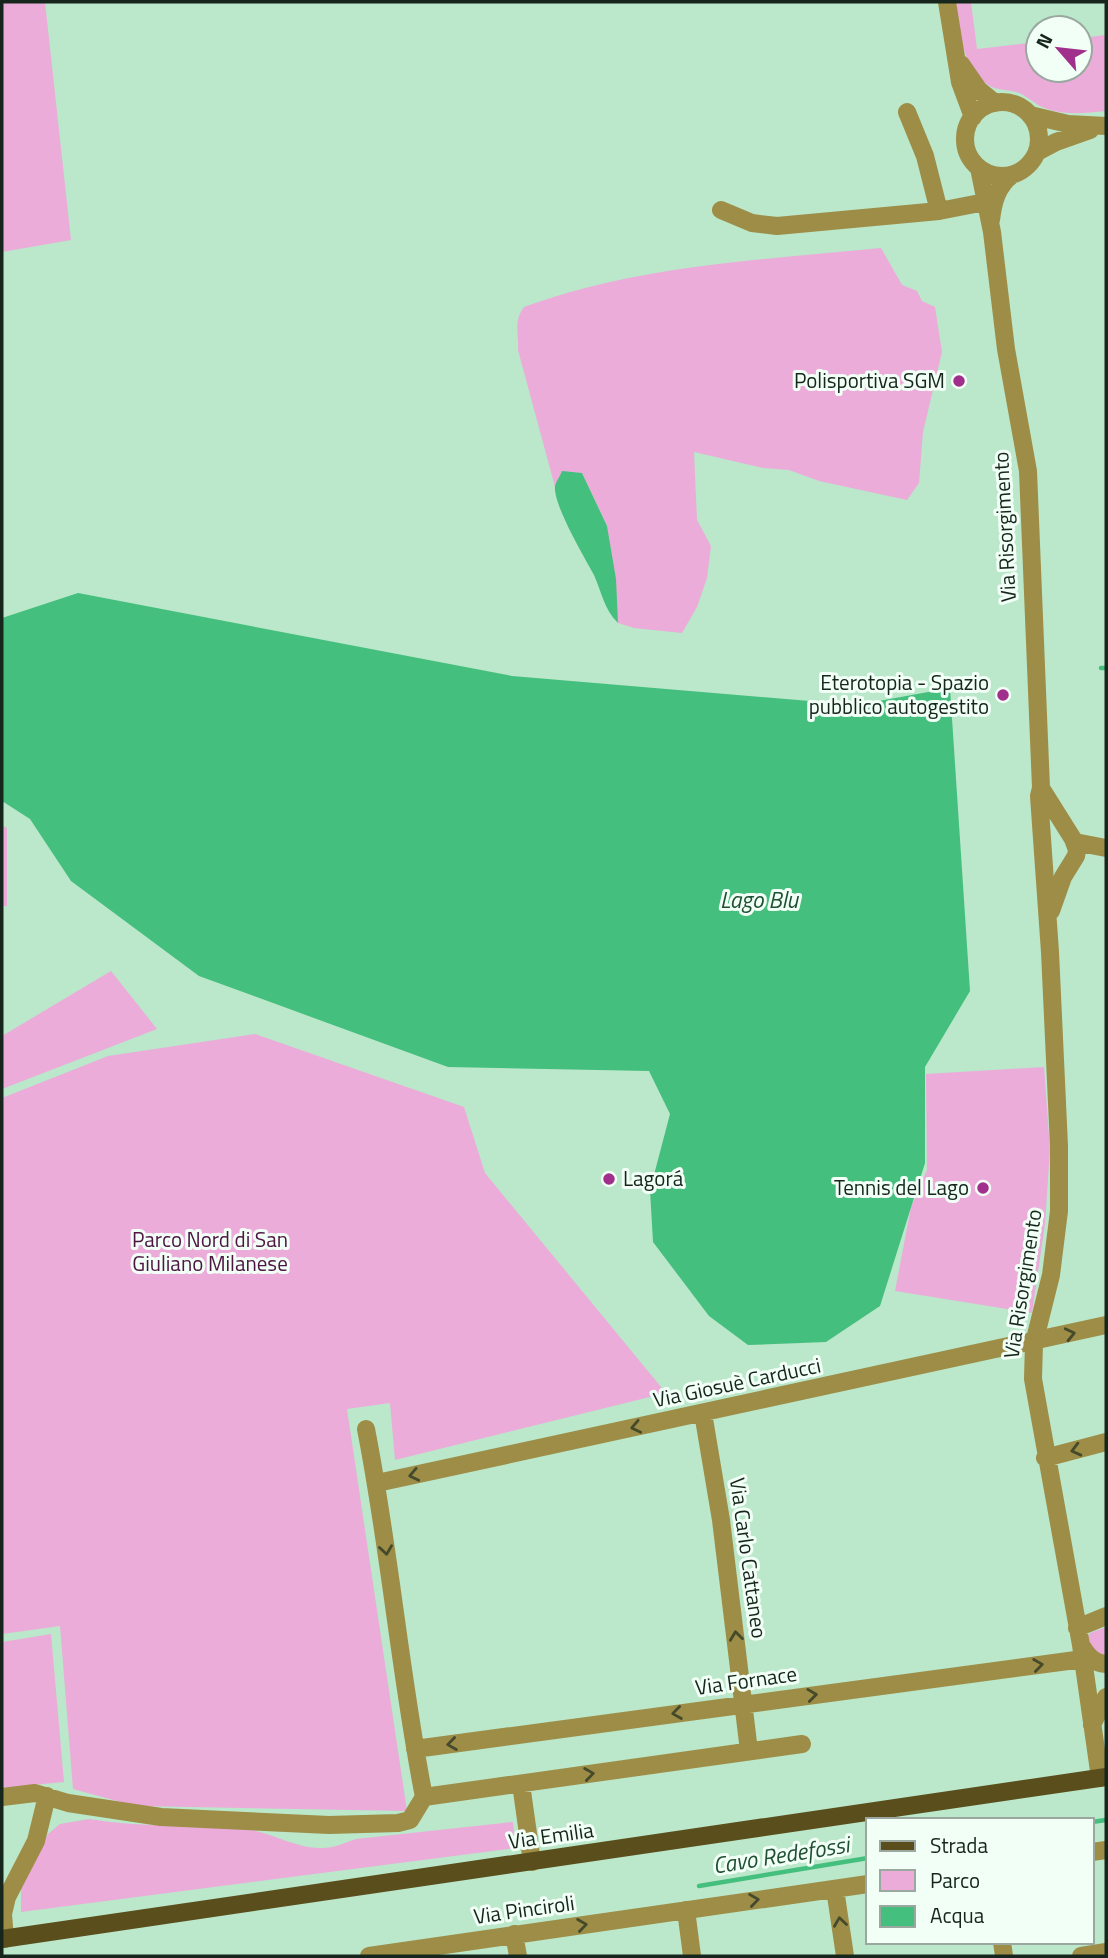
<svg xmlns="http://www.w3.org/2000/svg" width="1108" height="1958" font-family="'Titillium Web',sans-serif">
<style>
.green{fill:#ebacda}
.water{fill:#44bf7d}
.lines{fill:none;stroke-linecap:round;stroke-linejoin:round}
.stream{stroke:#44bf7d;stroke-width:4.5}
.minor{stroke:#9d8d47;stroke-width:18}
.major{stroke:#5a4e1c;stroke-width:18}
.oneway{stroke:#454a2b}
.poi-dot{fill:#a1308c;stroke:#f2fff6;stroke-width:2.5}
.labels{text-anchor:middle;stroke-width:6;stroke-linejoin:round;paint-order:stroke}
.poi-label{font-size:21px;fill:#16261c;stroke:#f2fff6;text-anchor:end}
.street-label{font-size:21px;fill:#16261c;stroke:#f2fff6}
.park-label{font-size:21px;fill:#4e1443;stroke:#f2fff6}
.water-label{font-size:23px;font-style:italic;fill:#205034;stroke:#f2fff6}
</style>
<rect width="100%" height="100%" fill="#bbe7ca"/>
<path class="green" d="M2 2H45L71 240 2 252Z
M956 2H971L977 49 1038 42V70H1080V38L1106 35V111C1084 113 1063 116 1042 107 1034 103 1028 97 1019 93 1009 89 997 91 988 85 961 68 960 29 956 2Z
M881 248 902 285 917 291 922 301 935 307 942 352 923 432 919 483 907 500 819 481 789 470 763 468 694 452 697 520 711 546 707 578 697 607 682 633 634 628 618 623 607 526 582 473 562 472 555 487 518 350C519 333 513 322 524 307 638 265 761 260 881 248Z
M2 825 7 828V906H2Z
M111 971 157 1029 2 1089V1036Z
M255 1034 464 1107 485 1173 666 1393 395 1460 390 1403 347 1409 407 1811 135 1806 73 1789 60 1626 2 1634V1098L108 1056Z
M1044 1067 1050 1149 1045 1224 1032 1313 895 1291 911 1207 927 1170 926 1074Z
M1106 1627V1659H1101L1086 1640 1090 1633Z
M51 1634 64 1782 2 1788V1642Z
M89 1819C142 1828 194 1824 246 1829 271 1832 295 1848 320 1848 332 1849 344 1843 356 1839L513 1822 515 1848 21 1912V1889L48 1834 60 1824Z"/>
<path class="water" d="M562 471 582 473 607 526 616 579 618 623C604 609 602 593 594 575 585 558 553 505 555 486 556 482 560 476 562 471Z
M78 593 512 676 857 705 950 688 970 991 925 1067V1163L880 1306 826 1342 748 1345 709 1316 653 1242 650 1190 670 1114 649 1071 448 1067 199 976 71 881 30 819 2 801V618Z"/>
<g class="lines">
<path class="stream" d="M1101 668H1106
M1092 1822 1106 1820
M699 1886 868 1858"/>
<path class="minor" d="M947 2 960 82 973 117
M961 64 979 90 995 103
M965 139a37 37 0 1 1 74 0a37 37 0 1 1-74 0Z
M907 112 925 156 939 211
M1030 115 1068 124 1106 126
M1037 152 1056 142 1090 130
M979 168 992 232 1006 349 1028 471 1041 788 1039 796 1050 952 1059 1146V1211L1051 1275 1034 1343 1033 1379 1081 1645 1100 1778
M721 210 752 223 777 226 939 211 985 202
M991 220C993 203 997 186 1012 175
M1041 788 1073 839 1077 850 1076 856 1063 877 1051 911
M1075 842 1106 848
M703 1413 721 1520 749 1751
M366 1429C390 1551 400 1675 424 1797L802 1744
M1045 1458 1106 1442
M377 1483 1106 1325
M1077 1628 1106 1616
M1081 1645C1087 1655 1093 1663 1106 1664
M1092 1725 1106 1697
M415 1749 1083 1659
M521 1784 532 1862
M2 1797 35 1793 68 1803 161 1817 329 1825 398 1823 410 1820 424 1797
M1092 1852 1106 1850
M835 1889 845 1956
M686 1910 692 1956
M514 1934 518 1956
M5 1939 3 1914 7 1897 36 1841 47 1796
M1002 1942 1004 1956
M369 1956 868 1884
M1081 1956 1106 1952"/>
<path class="major" d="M2 1939 1106 1777"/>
</g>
<defs><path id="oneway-chevron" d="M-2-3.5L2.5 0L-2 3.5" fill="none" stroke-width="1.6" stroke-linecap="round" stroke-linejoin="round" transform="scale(1.75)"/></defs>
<g class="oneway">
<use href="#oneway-chevron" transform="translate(1070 1334) rotate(-13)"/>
<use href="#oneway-chevron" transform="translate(636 1427) rotate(168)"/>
<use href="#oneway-chevron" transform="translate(1076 1450) rotate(166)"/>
<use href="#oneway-chevron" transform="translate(414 1475) rotate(168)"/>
<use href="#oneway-chevron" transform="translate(386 1550) rotate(82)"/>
<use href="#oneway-chevron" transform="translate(736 1636) rotate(-97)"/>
<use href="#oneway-chevron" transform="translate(1038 1665) rotate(-8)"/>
<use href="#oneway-chevron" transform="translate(812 1695) rotate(-7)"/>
<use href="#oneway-chevron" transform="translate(677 1713) rotate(172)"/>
<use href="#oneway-chevron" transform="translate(452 1744) rotate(172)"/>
<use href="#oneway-chevron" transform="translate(589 1774) rotate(-8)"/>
<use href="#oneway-chevron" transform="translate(754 1900) rotate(-8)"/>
<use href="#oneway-chevron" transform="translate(840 1922) rotate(-98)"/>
<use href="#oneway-chevron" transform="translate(582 1925) rotate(-8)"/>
</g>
<g class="poi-dot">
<circle cx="959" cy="381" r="7"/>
<circle cx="1003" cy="695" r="7"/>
<circle cx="609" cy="1179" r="7"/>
<circle cx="983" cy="1188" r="7"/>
</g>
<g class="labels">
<g class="poi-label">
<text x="945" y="388">Polisportiva SGM</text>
<text x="989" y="690">Eterotopia - Spazio<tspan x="989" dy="24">pubblico autogestito</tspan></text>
<text x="623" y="1186" text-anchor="start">Lagorá</text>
<text x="969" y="1195">Tennis del Lago</text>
</g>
<g class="street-label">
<text transform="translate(1005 527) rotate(-93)" y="7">Via Risorgimento</text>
<text transform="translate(1023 1284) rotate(-81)" y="7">Via Risorgimento</text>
<text transform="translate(737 1383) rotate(-12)" y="7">Via Giosuè Carducci</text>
<text transform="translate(748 1558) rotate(82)" y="7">Via Carlo Cattaneo</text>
<text transform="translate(746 1681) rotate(-8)" y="7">Via Fornace</text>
<text transform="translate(551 1836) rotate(-8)" y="7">Via Emilia</text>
<text transform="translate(524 1910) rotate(-8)" y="7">Via Pinciroli</text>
</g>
<g class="park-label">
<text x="210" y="1247">Parco Nord di San<tspan x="210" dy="24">Giuliano Milanese</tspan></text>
</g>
<g class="water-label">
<text x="759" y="908">Lago Blu</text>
<text transform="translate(781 1855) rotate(-9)" y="8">Cavo Redefossi</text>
</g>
</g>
<rect width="1108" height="1958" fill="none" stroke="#16261c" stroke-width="7"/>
<rect x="866" y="1818" width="228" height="126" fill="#f2fff6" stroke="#9aa89f" stroke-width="2"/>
<rect x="880" y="1841" width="35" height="10" fill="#5a4e1c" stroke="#9aa89f" stroke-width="2"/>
<text x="930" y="1853" font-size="21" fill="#16261c">Strada</text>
<rect x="880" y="1870" width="35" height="21" fill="#ebacda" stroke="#9aa89f" stroke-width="2"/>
<text x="930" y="1888" font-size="21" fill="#16261c">Parco</text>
<rect x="880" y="1906" width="35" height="21" fill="#44bf7d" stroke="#9aa89f" stroke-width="2"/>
<text x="930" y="1923" font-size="21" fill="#16261c">Acqua</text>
<g transform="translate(1059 49) rotate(298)"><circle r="33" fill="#f2fff6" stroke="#9aa89f" stroke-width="2"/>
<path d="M0-5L12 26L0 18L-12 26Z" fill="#a1308c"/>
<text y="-10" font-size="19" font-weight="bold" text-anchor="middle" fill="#16261c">N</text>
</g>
</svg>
